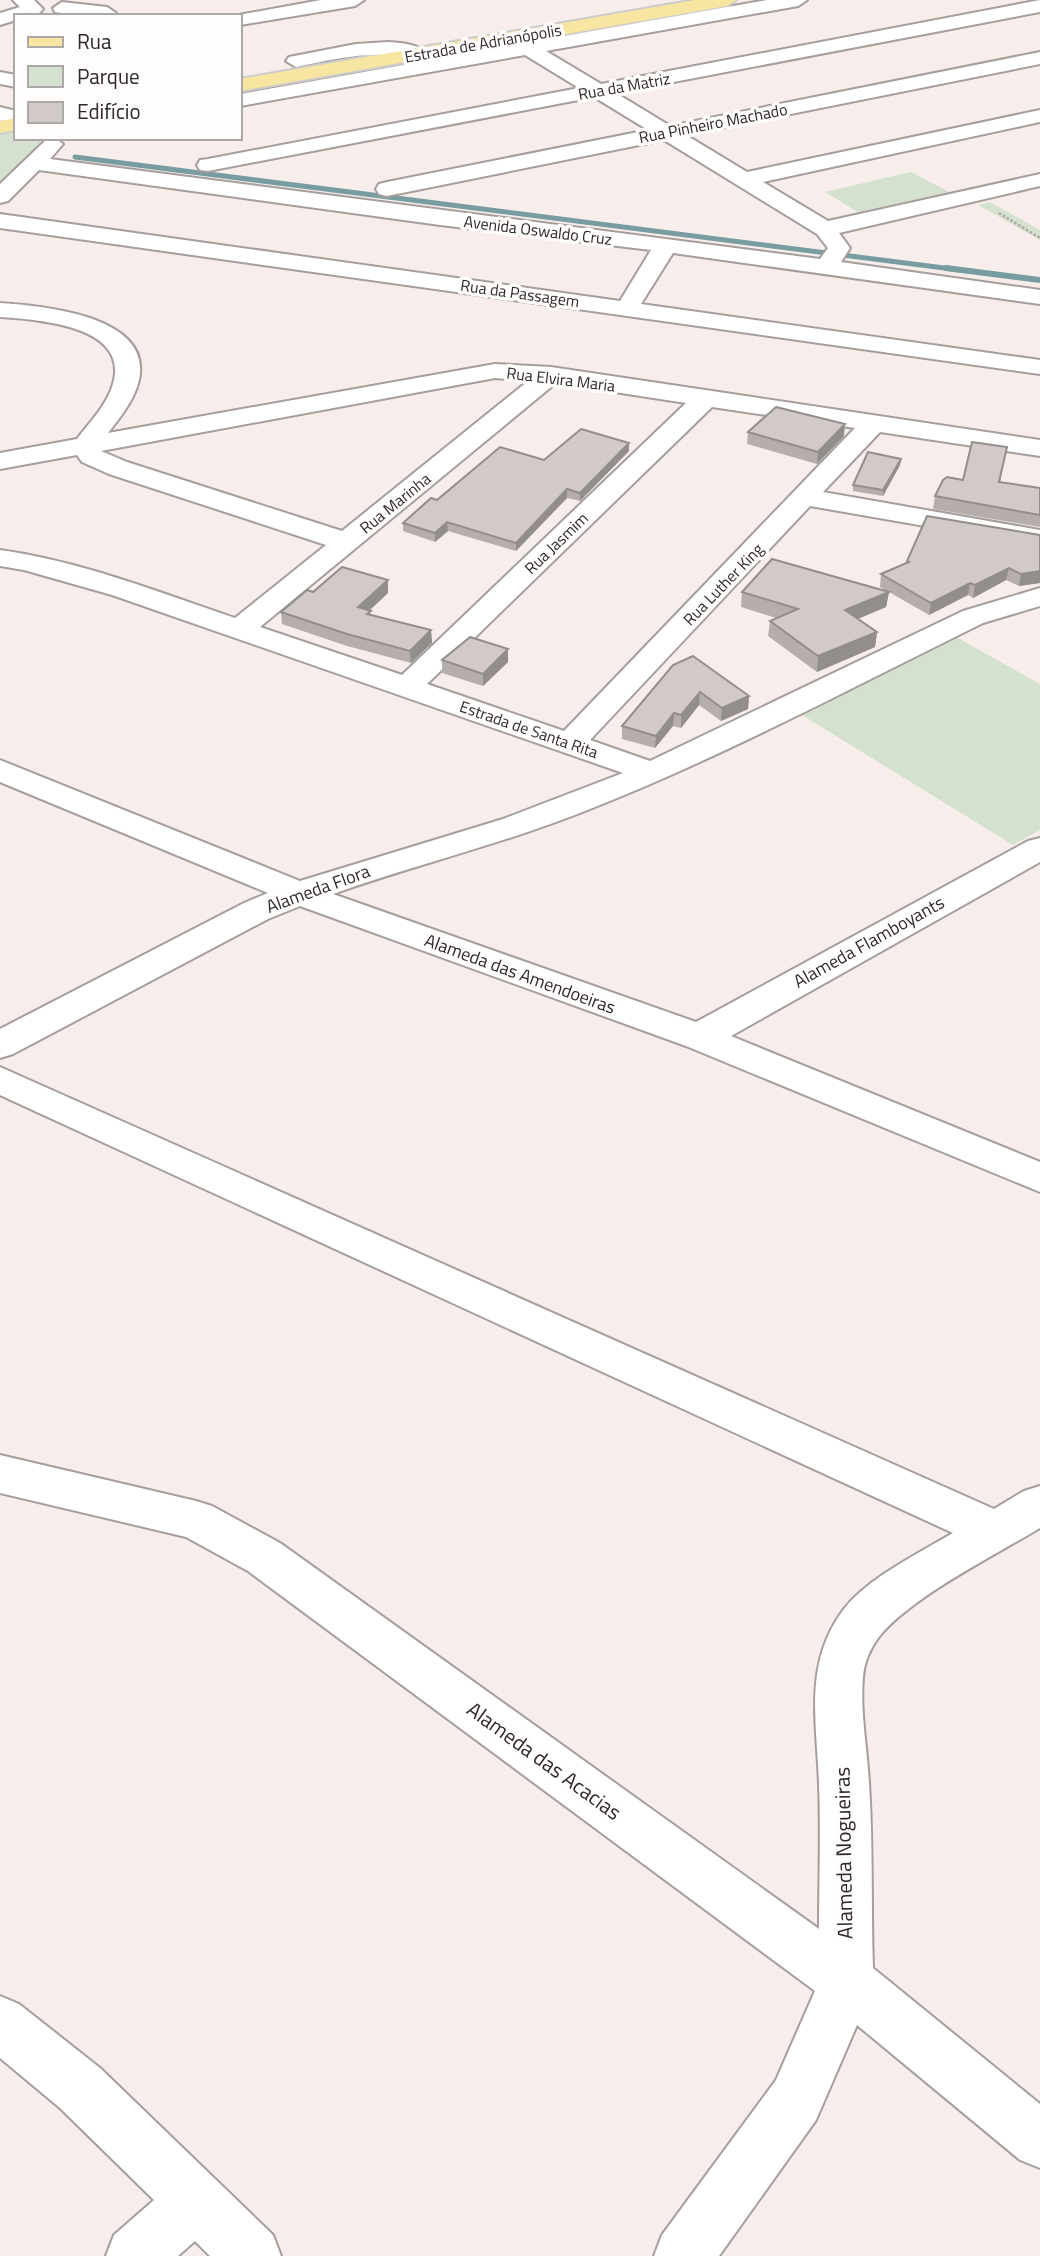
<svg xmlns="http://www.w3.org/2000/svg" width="1040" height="2256" font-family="'Titillium Web',sans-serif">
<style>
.green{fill:#d4e1cf}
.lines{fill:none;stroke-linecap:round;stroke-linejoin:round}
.stream-far1{stroke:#779da1;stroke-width:5}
.stream{stroke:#779da1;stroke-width:6}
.minor-casing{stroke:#a69e9b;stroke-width:4}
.major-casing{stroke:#cccccb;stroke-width:4}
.path{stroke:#aea8a5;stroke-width:2.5;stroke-dasharray:2.5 2;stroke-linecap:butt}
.minor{fill:#fff;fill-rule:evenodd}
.major{fill:#f8e5a2;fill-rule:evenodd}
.wall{fill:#b5aeab}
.shaded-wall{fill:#938d8b}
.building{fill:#d2cac7;stroke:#938d8b;stroke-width:2}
.labels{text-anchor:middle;stroke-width:7;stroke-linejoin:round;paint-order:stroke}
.far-street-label{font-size:16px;fill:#2c2928;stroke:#fffdfc}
.street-label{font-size:18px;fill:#2c2928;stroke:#fffdfc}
.near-street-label{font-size:21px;fill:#2c2928;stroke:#fffdfc}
</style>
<rect width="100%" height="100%" fill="#f7eeeb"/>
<path class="green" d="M16 130V138H55L0 189V133Z
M911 172 949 192 858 212 825 192Z
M990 202 1040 230V240L978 205Z
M956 637 1040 684V830L1013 845 802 715Z"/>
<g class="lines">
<path class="stream-far1" d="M75 157 960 270"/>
<path class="stream" d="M946 268 1040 280"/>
<g class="minor-casing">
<path id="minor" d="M13 0H34L43 9C37 18 25 16 16 16V20L0 25V13L20 7Z
M321 0H364L355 6 240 25V16H233Z
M767 0H807L798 6 546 51 601 84 1040 0V12L616 93 670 126 1040 52V64L686 135 747 172 1040 110V122L763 182 828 221 1040 174V186L839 233 850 248 841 262 1040 290V304L673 253 641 304 1040 360V374L0 228V214L620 301 651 250 440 225 39 170 8 201 0 203V184L46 140 55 138 63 144 50 159 820 259 828 248 817 234 664 140 387 196 379 194 376 189 379 184 387 182 648 130 594 97 208 171 200 170 197 165 200 160 208 159 579 88 525 55 240 106V94L510 46 506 41 516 35 531 42Z
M62 2 107 7 116 13 114 16H82L55 12 53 8Z
M388 42C400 43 417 43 425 53L415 59C374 49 336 59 296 67L286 61 289 57 356 44Z
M0 72 16 75V87L0 84Z
M0 107 16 111V124L0 120Z
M0 303C44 306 161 316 137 387 131 404 119 419 108 433L495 364 551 367 1040 440V456L880 432 823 492 1040 530V546L810 506 590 740 650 761 963 611 1040 588V606L983 623C855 686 728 754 595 807 510 842 420 863 333 894L696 1022 1028 841 1040 838V862L731 1036 1040 1162V1192L686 1046 300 906 268 919 13 1054 0 1058V1029L244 903 268 893 0 782V760L300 881 503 819 623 773 112 595 24 570 0 566V550C80 561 158 592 235 618L326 545 109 474 82 462 77 455 0 469V453L77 439C89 423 103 409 111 390 136 326 41 320 0 317ZM495 378 528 381 342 531 127 462 101 451ZM556 383 686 403 402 675 260 627ZM712 407 855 428 564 731 427 684Z
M0 1067 994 1509 1024 1491 1040 1486V1528C995 1555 909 1598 878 1638 870 1649 864 1663 863 1677 860 1712 867 1747 869 1783 873 1844 871 1907 873 1968L1040 2104V2168L1020 2160 857 2025 816 2120 719 2256H654L662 2235 776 2080 815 1991 248 1571 186 1537 0 1493V1455L196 1501 212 1506 280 1543 819 1929C819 1881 821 1832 819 1784 817 1722 803 1663 844 1609 868 1578 919 1553 953 1533L0 1095Z
M0 1996 19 2004 100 2068 273 2235 281 2256H210L195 2241 178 2256H106L114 2235 154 2200 60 2108 0 2058Z"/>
</g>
<g class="major-casing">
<path id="major" d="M695 0H736L727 6 240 91V79Z
M16 118V130L0 133V121Z"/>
</g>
<path class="path" d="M999 213 1040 238"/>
<use href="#minor" class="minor"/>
<use href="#major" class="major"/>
</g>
<path class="wall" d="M748 432 844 436 817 464 747 444Z
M629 443V451L580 501 567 498 516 551 448 531 435 542 403 531V523L544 460Z
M1007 447 1000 482 1040 488V527L933 509 935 496 963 480Z
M901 459 900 465 883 496 853 491V485Z
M1040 535V583L1019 586 1006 580 973 598 968 595 929 615 889 592 886 607 858 619 877 632 875 647 817 672 768 636 770 621 776 618 741 607 742 592H888L880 587 881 574 906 563 907 561Z
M313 592 388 593 369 611 371 615 431 630 432 643 411 663 347 646 282 624 281 612Z
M508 649V662L483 686 442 673V660Z
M673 665 749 696 748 709 721 721 699 705 681 728 673 726 655 748 622 739V726Z"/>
<path class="shaded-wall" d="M845 424 844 436 817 464 818 452Z
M629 443V451L580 501V493Z
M901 459 900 465 883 496V490Z
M567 489V498L516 551V543Z
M447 522 448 531 435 542V533Z
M1009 568 1006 580 973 598 975 585Z
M1040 571V583L1019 586 1021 574Z
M388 580V593L359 620 358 607Z
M970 583 968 595 929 615 931 603Z
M889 592 886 607 843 625 845 610Z
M431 630 432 643 411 663 410 651Z
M877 632 875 647 817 672 818 656Z
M508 649V662L483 686V674Z
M700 692 699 705 681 728V715Z
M749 696 748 709 721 721 722 708Z
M674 713 673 726 655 748 656 736Z"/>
<path class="building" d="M776 407 845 424 818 452 748 432Z
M581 429 629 443 580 493 567 489 516 543 447 522 435 533 403 523 431 498 437 500 500 447 544 460Z
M972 442 1007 447 999 482 1040 488V515L935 496 943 480 947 477 963 480Z
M868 452 901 459 883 490 853 485Z
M927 516 1040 535V571L1021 574 1009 568 975 585 970 583 931 603 881 574 909 562 907 561Z
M772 559 889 592 845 610 877 632 818 656 770 621 798 609 742 592Z
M342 567 388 580 358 607 371 611 367 614 431 630 410 651 347 634 281 612 307 590 313 592Z
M470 637 508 649 483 674 442 660Z
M693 656 749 696 722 708 700 692 681 715 674 713 656 736 622 726 673 665Z"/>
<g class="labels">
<g class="far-street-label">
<text transform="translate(483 43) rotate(-10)" y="6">Estrada de Adrianópolis</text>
<text transform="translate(624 86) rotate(-10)" y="6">Rua da Matriz</text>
<text transform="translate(713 123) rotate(-11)" y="6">Rua Pinheiro Machado</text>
<text transform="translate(538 230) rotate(7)" y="6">Avenida Oswaldo Cruz</text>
<text transform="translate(520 293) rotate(8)" y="6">Rua da Passagem</text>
<text transform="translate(561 379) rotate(7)" y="6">Rua Elvira Maria</text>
<text transform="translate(395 503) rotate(-39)" y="6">Rua Marinha</text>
<text transform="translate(556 543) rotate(-44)" y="6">Rua Jasmim</text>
<text transform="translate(723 584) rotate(-46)" y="6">Rua Luther King</text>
<text transform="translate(529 729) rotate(19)" y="6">Estrada de Santa Rita</text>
</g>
<g class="street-label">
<text transform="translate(318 889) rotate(-20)" y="6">Alameda Flora</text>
<text transform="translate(869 942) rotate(-29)" y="6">Alameda Flamboyants</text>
<text transform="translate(520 974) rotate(20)" y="6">Alameda das Amendoeiras</text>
</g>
<g class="near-street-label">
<text transform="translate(544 1761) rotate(36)" y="7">Alameda das Acacias</text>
<text transform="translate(844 1853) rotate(-91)" y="7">Alameda Nogueiras</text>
</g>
</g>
<rect x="14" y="14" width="228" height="126" fill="#fffdfc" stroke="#aba8a7" stroke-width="2"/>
<rect x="28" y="37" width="35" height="10" fill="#f8e5a2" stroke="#aba8a7" stroke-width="2"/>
<text x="77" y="49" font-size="21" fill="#2c2928">Rua</text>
<rect x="28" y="66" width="35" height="21" fill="#d4e1cf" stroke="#aba8a7" stroke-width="2"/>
<text x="77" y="84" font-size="21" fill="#2c2928">Parque</text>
<rect x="28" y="102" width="35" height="21" fill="#d2cac7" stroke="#aba8a7" stroke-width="2"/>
<text x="77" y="119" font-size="21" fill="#2c2928">Edifício</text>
</svg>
